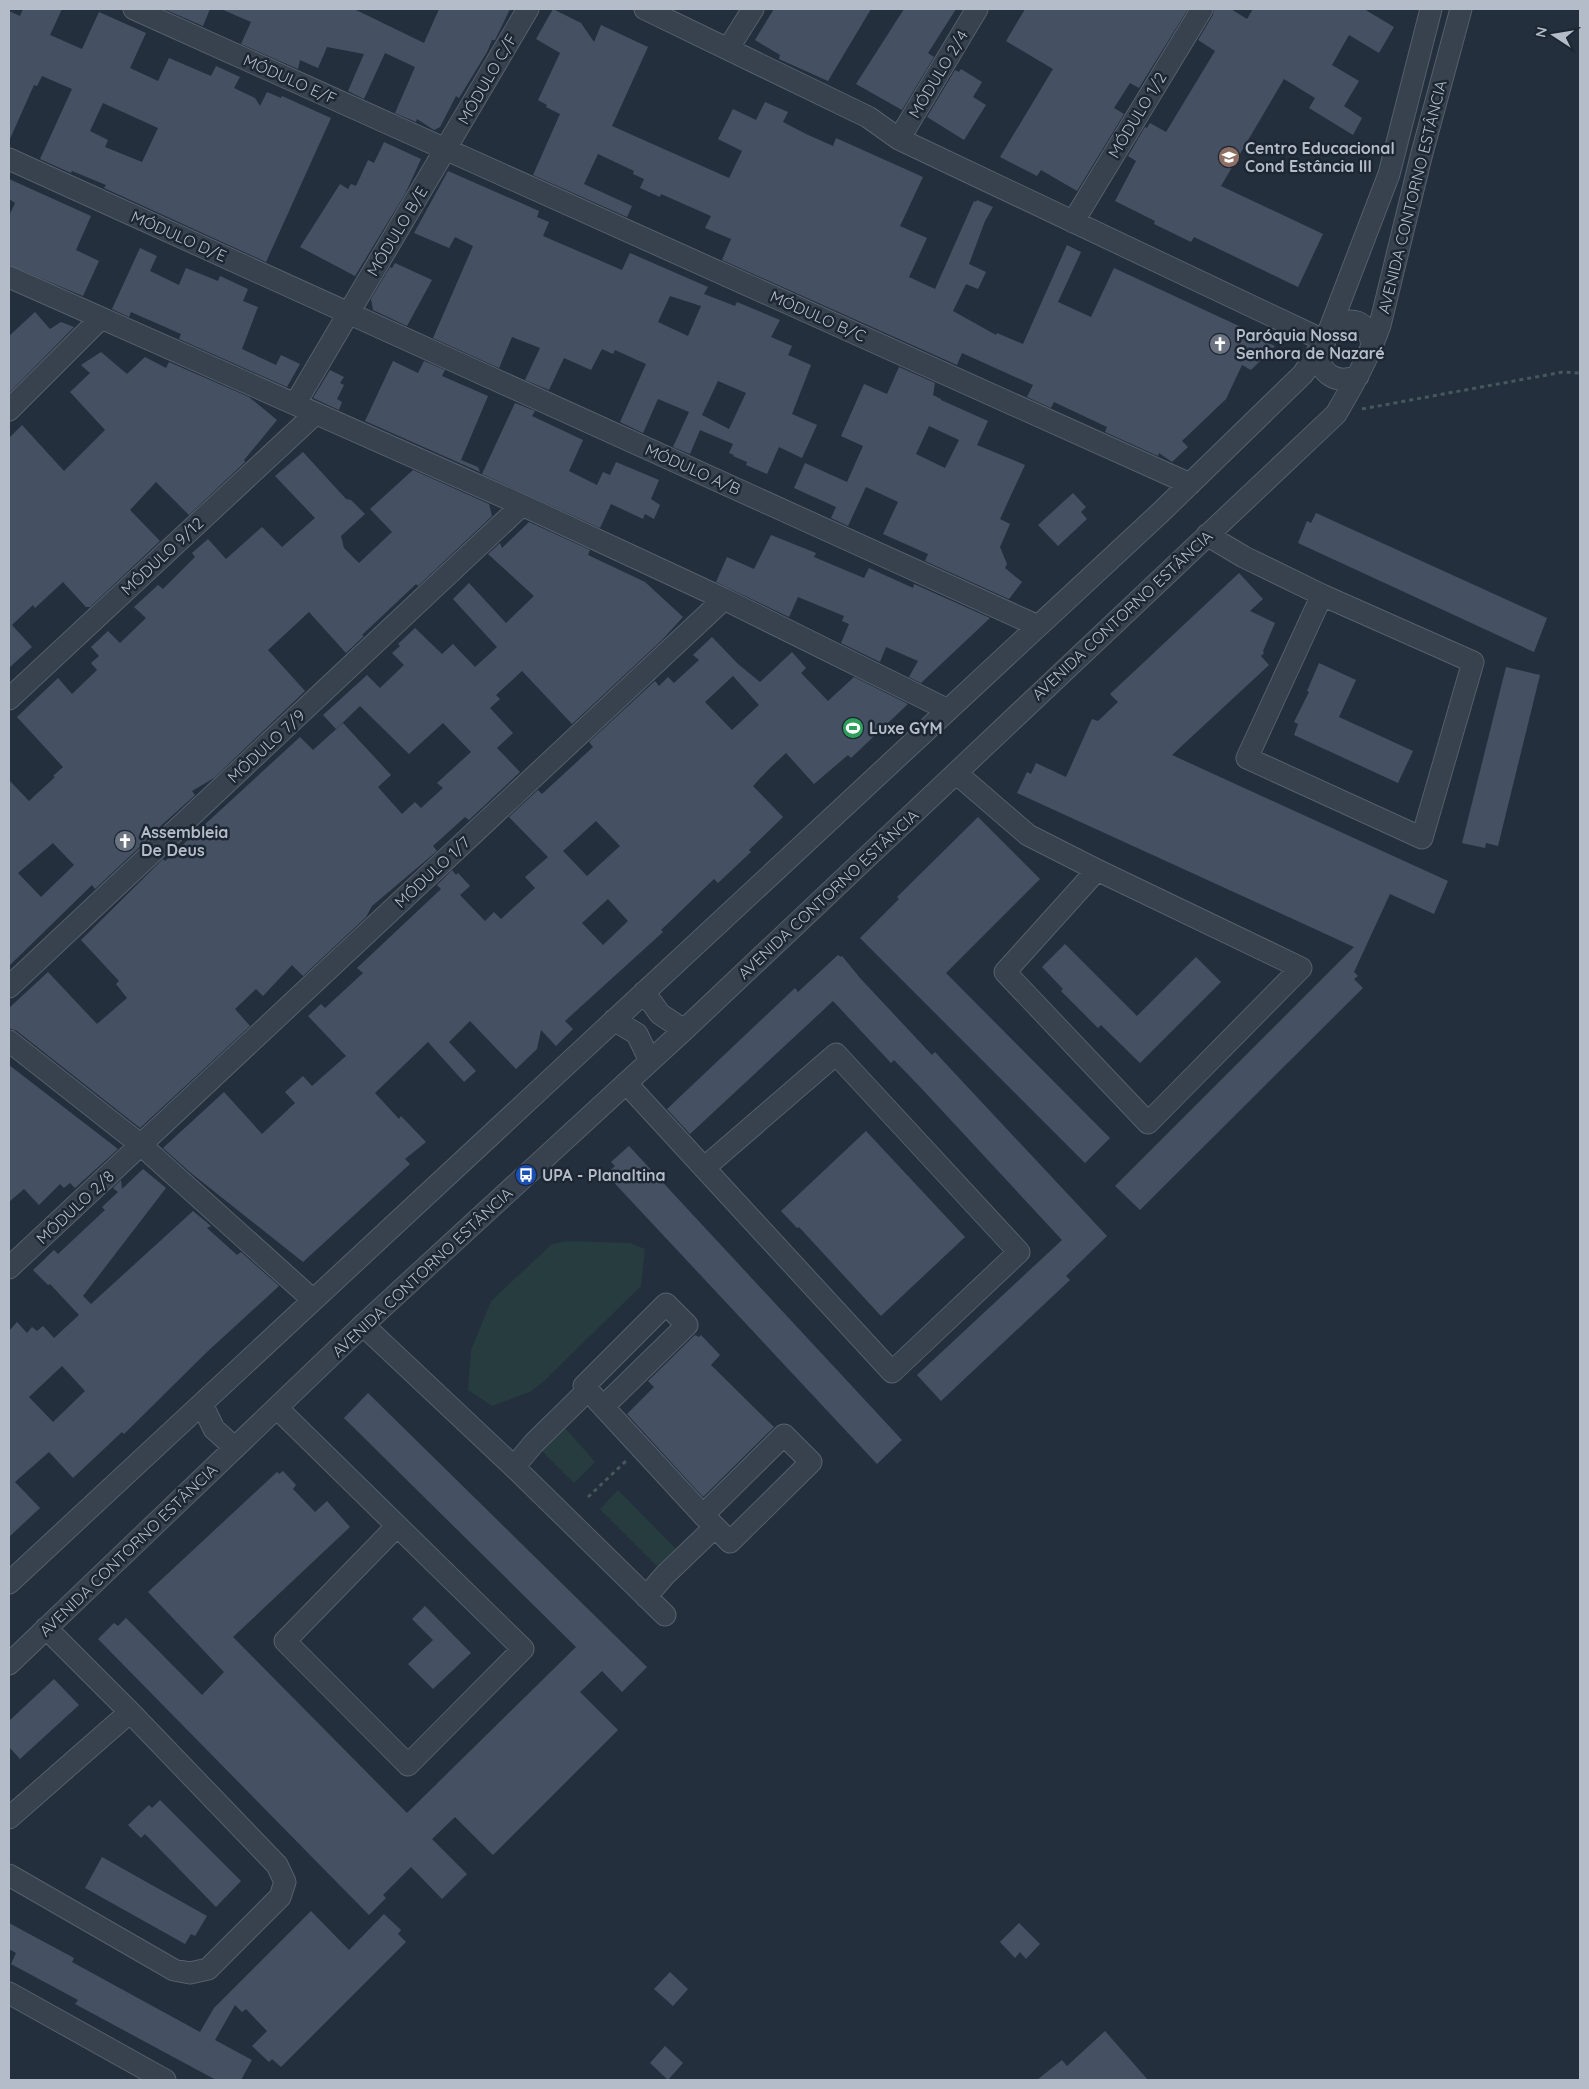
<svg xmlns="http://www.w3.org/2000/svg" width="1589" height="2089" font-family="Quicksand,sans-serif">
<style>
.green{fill:#263c3f}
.building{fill:#455162;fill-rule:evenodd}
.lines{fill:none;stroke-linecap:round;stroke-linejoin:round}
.minor-casing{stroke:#565f6c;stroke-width:23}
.path{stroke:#44595c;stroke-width:3;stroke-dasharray:4 4;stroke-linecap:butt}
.minor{stroke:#38414e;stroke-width:21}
.labels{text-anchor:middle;stroke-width:5;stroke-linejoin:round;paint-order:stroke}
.street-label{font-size:16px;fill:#b4bcc9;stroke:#1d2633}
.poi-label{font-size:16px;font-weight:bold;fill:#b4bcc9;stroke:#1d2633;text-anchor:start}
</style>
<rect width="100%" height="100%" fill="#242f3e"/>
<path class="green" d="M568 1241 630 1243 645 1249 641 1286 543 1382 530 1392 492 1406 468 1390 471 1350 491 1301 552 1244Z
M561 1427 568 1431 595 1462 574 1483 538 1447Z
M618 1490 680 1553 662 1571 600 1509Z"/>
<path class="building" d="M23 9H62L50 35 82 49 99 12 146 33 130 68 158 81 169 58 211 76 216 66 240 77 234 88 255 98 260 106 267 92 281 98 282 96 331 118 266 262 104 188 106 185 72 171 71 173 40 159 72 89 42 76 37 86 34 85 9 141V11L20 16ZM103 103 158 128 142 162 105 147 108 140 90 131Z
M164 9H210L203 26Z
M221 9H354L424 43 439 9H510L495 40H492L487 52 459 98 456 96 440 127 434 130 417 119 416 122 395 113 415 67 385 53 364 99 348 91 364 54 327 47 318 68 300 60 298 69 241 44 251 22Z
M553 9 581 23 594 42 601 25 648 47 612 126 729 178 742 151 718 139 733 109 756 120 765 102 788 112 783 122 806 134 833 146 836 138 923 177 900 226 927 238 909 277 935 289 974 201 976 202 977 200 993 207 985 221 969 264 986 272 978 289 966 284 953 311 996 335 997 333 1023 344 1067 245 1081 252 1058 302 1091 317 1114 268 1254 333 1253 336 1275 346 1251 370 1242 365 1226 399 1182 441 1188 447 1172 462 1159 453 1158 456 1105 432 1107 427 1054 402 1051 408 1027 397 1033 385 962 353 957 365 722 260 731 239 705 228 711 216 661 194 660 197 640 188 644 179 633 174 634 171 598 154 584 184 632 206 627 217 533 175 560 114 546 107 547 105 538 100 560 53 536 39Z
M774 9H871L828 81 779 59 780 55 755 40Z
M904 9H956L928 53 934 57 902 110 856 84Z
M1025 9H1188L1139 88 1130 83 1114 108 1124 114 1077 191 1041 170 1037 176 1000 157 1053 69 1006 41Z
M1214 9H1231L1247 19 1253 9H1364L1394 27 1379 53 1349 35 1332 65 1359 81 1344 106 1362 118 1353 135 1309 108 1315 98 1284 79 1221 186 1323 234 1298 287 1194 237 1191 242 1154 224 1155 221 1115 201 1136 161 1128 156 1145 127 1147 128 1150 123 1166 132 1215 51 1198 40 1213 15Z
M961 69 982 82 973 97 986 105 964 140 927 117 955 70 959 72Z
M384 142 421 159 405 194 355 276 300 247 340 184 348 189 351 184 356 186 368 160 374 163Z
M448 171 539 211 537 217 549 222 543 236 622 270 630 253 708 287 704 294 735 306 737 302 780 320 771 337 792 346 788 355 811 365 792 414 817 425 802 458 779 447 767 474 746 465 747 462 733 456 734 455 729 453 733 444 700 430 690 454 673 447 689 412 658 399 643 433 620 422 646 364 615 350 613 354 602 349 591 370 564 358 549 390 525 380 540 348 512 337 499 368 433 338 473 246 455 237 449 248 414 233ZM670 296 701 306 688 336 658 322ZM718 381 746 393 729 429 702 415Z
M9 179 91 216 76 250 99 261 83 296 9 265V216L15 203 9 199Z
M140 248 157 256 150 271 179 285 186 268 218 281 220 276 248 289 243 301 258 307 242 349 276 365 281 355 300 364 287 387 179 339 181 334 131 312 129 317 112 309Z
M395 263 432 280 407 326 373 310 371 299 390 267 392 268Z
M35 312 50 329 61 322 74 327 9 393V336Z
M101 352 127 374 145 357 166 368 169 362 249 397 277 420 244 460 245 462 189 515 156 482 130 510 160 541 90 607H86L63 582 35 608 33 605 12 625 32 647 9 668V438L22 425 64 471 105 430 70 392 90 373 81 365Z
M393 361 418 373 424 361 445 370 442 376 488 396 461 460 478 467 480 472 365 421Z
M899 367 935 383 933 395 941 399V400L988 421 977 445 1025 465 1000 519 1010 524 1000 547 1007 564 1005 568 1022 582 1009 599 925 561 928 554 883 534 898 502 866 487 848 526 831 518 836 507 794 488 805 463 847 482 863 446 841 436 864 384 887 394ZM929 426 959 440 945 468 916 454Z
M330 370 344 377 340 383 344 385 337 399 342 402 339 410 313 398Z
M515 403 535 411 532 416 583 440 569 471 597 485 603 472 610 475 616 462 659 480 651 499 660 505 654 519 645 514 643 519 611 504 600 528 482 474Z
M303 452 346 499 351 500 365 514 341 536 344 548 359 563 392 532 370 509 413 470 489 504 492 516 418 586 416 584 362 635 364 636 346 653 309 612 268 650 305 691 214 778 192 791 195 795 193 797 146 839 147 840 95 889 92 885 9 966V780L29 801 55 777 53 776 63 767 17 717 58 678 72 694 97 670 91 663 99 656 91 647 108 631 120 643 146 618 134 607 158 585 163 589 195 557 192 553 208 539 226 559 262 527 282 547 315 518 275 476ZM53 843 74 865 41 897 18 873Z
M1073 493 1086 507 1081 512 1087 519 1058 546 1038 525Z
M1316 513 1547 618 1534 652 1298 543 1307 521 1311 523Z
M529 522 590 550 588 555 645 582 683 617 662 640 572 724 522 671 496 695 500 699 490 708 513 733 497 748 520 772 469 820 465 817 433 846 437 851 372 906 366 917 303 976 292 965 263 996 256 989 235 1009 250 1026 140 1128 17 1031 9 1028V1008L48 972 97 1024 127 998 116 984 119 981 81 940 163 859 165 861 300 737 313 750 343 723 391 775 378 787 402 814 415 802 421 808 443 788 437 783 471 752 443 723 409 754 360 706 336 729 323 715 367 675 380 688 404 665 392 653 400 646 398 644 415 628 442 654 453 644 475 667 497 647 453 599 469 583 506 623 534 596 488 554 500 543 502 548Z
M771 535 816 553 814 557 864 578 869 568 913 588 914 584 990 618 921 683 909 677 918 661 886 647 880 662 841 643 849 624 842 621 844 616 798 597 789 617 716 582 727 557 754 569Z
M1239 573 1263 599 1250 611 1275 623 1263 651 1264 653 1261 656 1269 665 1172 755 1448 881 1434 914 1390 894 1354 972 1358 976 1354 979 1363 988 1140 1210 1115 1186 1354 947 1017 793 1027 772 1031 774 1036 763 1066 777 1092 719 1098 721 1118 702 1110 694Z
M712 637 738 664 760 682 792 652 806 668 801 673 828 701 854 677 908 704 851 758 848 755 814 784 786 753 770 768 753 786 783 817 749 850 751 852 718 883 714 879 661 930 663 932 565 1021 573 1029 556 1046 541 1030 537 1049 516 1069 470 1021 449 1042 476 1071 464 1082 428 1042 375 1093 399 1119 401 1116 426 1142 405 1159 410 1164 303 1262 191 1173 163 1148 224 1092 262 1134 295 1103 285 1092 303 1076 312 1086 346 1056 308 1016 321 1004 325 1008 363 973 357 968 441 889 437 885 452 870 456 875 458 873 470 886 460 895 485 921 494 912 501 919 535 888 525 877 548 857 509 817 538 790 542 794 593 747 589 742 655 681 659 686 668 677 674 683 699 660 693 655ZM733 676 759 705 732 730 705 702ZM596 821 620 846 587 876 563 851ZM608 899 628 921 603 945 582 923Z
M1319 663 1356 680 1339 717 1413 751 1398 783 1294 735 1298 724 1294 722 1309 692 1307 691Z
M1506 667 1540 675 1498 846 1486 843 1485 848 1462 843Z
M978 817 1040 879 946 973 1110 1138 1085 1163 860 938 899 899 897 897Z
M1065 944 1137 1016 1196 957 1221 982 1140 1063 1101 1025 1098 1028 1061 991 1063 989 1042 967Z
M838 955 841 957 842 956 860 978 932 1055 935 1052 947 1065 1107 1236 1066 1276 1070 1280 941 1401 917 1375 1062 1240 922 1089 894 1060 891 1063 833 1001 690 1134 667 1109 795 988 798 992Z
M9 1065 118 1149 75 1188 70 1183 64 1188 60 1184 39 1205 24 1189 9 1202Z
M866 1131 965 1237 881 1316 799 1227 797 1228 781 1211Z
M629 1146 902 1440 877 1464 606 1174 615 1166 611 1162Z
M143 1169 166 1188 83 1296 91 1304 193 1211 211 1226 207 1228 237 1255 241 1252 279 1286 207 1352 124 1434 122 1432 73 1478 49 1452 15 1482 40 1508 9 1537V1331L17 1322 27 1333 32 1327 37 1331 43 1326 54 1338 79 1315 50 1284 48 1285 33 1270 54 1250 58 1254 105 1210 102 1207 118 1192 113 1188 121 1180 122 1189ZM62 1366 85 1391 53 1422 29 1397Z
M695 1335 699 1337 701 1335 720 1355 711 1365 774 1427 703 1497 627 1414 654 1387 648 1381Z
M368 1393 647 1667 622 1692 602 1671 580 1692 618 1730 493 1855 455 1817 432 1839 467 1874 442 1899 411 1867 383 1895 386 1898 369 1915 98 1639 114 1623 118 1626 126 1618 202 1695 224 1672 148 1592 277 1472 279 1474 283 1471 296 1485 293 1489 315 1512 327 1501 350 1527 233 1637 407 1813 576 1647 344 1418Z
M425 1606 471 1653 433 1689 408 1664 433 1640 412 1619Z
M54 1679 79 1705 20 1759 9 1747V1721Z
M160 1800 241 1881 216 1907 145 1834 141 1838 128 1825 149 1805 152 1808Z
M102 1857 207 1916 195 1936 191 1934 185 1944 85 1888Z
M311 1911 349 1950 384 1914 401 1930 398 1934 406 1942 281 2067 272 2059 269 2062 252 2046 267 2031 246 2009 242 2012 235 2005 215 2040 252 2060 241 2080H216L75 2004 78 2000 11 1964 16 1953 9 1949V1923L74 1958 72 1962 200 2032 214 2008Z
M1019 1923 1040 1944 1026 1959 1020 1952 1015 1958 1000 1942Z
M670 1972 688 1989 673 2006 654 1989Z
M1105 2031 1148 2080H1037L1062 2060 1067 2066Z
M665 2046 683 2063 668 2080 650 2063Z"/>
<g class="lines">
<g class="minor-casing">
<path id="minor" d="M134 9 1190 484
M645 9 868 117 899 139 1325 341
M728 49 753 9
M899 139 977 9
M9 159 1038 626
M1073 222 1202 9
M9 277 522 505 724 599 948 710
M1330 331C1349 313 1369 320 1372 346
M1318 352C1320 374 1336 385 1358 376
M295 404 528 9
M9 410 101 318
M1207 535 1244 557 1322 595 1247 758 1422 838 1473 662 1322 595
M9 699 315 414
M956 773 1028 835 1097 870 1301 968 1148 1123 1005 972 1097 870
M9 987 522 505
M644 992 660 1014 684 1030
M614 1020 637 1034 650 1061
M9 1041 141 1145 313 1300
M626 1083 892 1372 1019 1252 836 1054 704 1168
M9 1268 724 599
M363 1325 514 1467 665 1615
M202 1404 214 1429 235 1448
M604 1406 687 1325 666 1304 584 1386 703 1515
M277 1408 523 1649 408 1765 285 1641 397 1526
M514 1467 534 1443 588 1390
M9 1583 1161 512 1303 374 1325 341 1389 174 1431 9
M646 1597 665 1575 715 1527 703 1515 784 1435 811 1462 730 1542 715 1527
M9 1664 363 1325 684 1030 1336 414C1353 385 1369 357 1380 325L1421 157 1461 9
M9 1818 130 1712
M9 1875 174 1970 190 1973 208 1969 280 1897 285 1882 277 1865 130 1712 46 1628
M9 1993 165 2080"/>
</g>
<path class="path" d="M1362 409 1563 372 1580 373
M588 1497 627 1460"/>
<use href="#minor" class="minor"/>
</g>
<defs>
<g id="school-disc" transform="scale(1.125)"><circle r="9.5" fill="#8d6e63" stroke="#1d2633"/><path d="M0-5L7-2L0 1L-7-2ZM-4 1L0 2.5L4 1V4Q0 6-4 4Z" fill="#fff"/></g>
<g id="church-disc" transform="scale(1.125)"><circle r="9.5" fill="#6b7280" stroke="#1d2633"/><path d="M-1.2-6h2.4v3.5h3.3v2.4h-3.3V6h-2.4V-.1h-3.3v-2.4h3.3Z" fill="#fff"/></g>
<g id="stadium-disc" transform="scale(1.125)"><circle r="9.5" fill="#2e9e5b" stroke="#1d2633"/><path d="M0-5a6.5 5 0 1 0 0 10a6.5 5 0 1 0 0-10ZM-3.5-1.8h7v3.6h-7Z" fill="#fff"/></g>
<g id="bus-disc" transform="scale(1.125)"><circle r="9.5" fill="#1a4fb4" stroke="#1d2633"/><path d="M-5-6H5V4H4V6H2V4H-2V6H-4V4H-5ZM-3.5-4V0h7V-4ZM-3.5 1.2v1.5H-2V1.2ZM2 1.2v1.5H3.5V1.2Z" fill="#fff"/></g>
</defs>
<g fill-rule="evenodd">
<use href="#school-disc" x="1229" y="157"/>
<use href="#church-disc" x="1220" y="344"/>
<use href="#stadium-disc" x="853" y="728"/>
<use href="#church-disc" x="125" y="841"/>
<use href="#bus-disc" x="526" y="1175"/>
</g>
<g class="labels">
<g class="street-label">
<text transform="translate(938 74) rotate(-59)" y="6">MÓDULO 2/4</text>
<text transform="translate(290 79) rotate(24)" y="6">MÓDULO E/F</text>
<text transform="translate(487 79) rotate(-60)" y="6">MÓDULO C/F</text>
<text transform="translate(1137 115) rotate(-59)" y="6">MÓDULO 1/2</text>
<text transform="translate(1412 197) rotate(-76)" y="6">AVENIDA CONTORNO ESTÂNCIA</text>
<text transform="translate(397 231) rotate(-59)" y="6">MÓDULO B/E</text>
<text transform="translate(179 236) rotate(24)" y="6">MÓDULO D/E</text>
<text transform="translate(818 316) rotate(24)" y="6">MÓDULO B/C</text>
<text transform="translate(693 469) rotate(24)" y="6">MÓDULO A/B</text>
<text transform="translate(162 556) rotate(-43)" y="6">MÓDULO 9/12</text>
<text transform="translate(1122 615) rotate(-43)" y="6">AVENIDA CONTORNO ESTÂNCIA</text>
<text transform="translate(266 746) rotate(-43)" y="6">MÓDULO 7/9</text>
<text transform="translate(432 872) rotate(-43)" y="6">MÓDULO 1/7</text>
<text transform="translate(828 894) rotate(-43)" y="6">AVENIDA CONTORNO ESTÂNCIA</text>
<text transform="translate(75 1207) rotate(-43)" y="6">MÓDULO 2/8</text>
<text transform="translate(422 1272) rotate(-43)" y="6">AVENIDA CONTORNO ESTÂNCIA</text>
<text transform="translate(128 1550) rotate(-44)" y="6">AVENIDA CONTORNO ESTÂNCIA</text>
</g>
<g class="poi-label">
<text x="1245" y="154">Centro Educacional<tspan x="1245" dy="18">Cond Estância III</tspan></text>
<text x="1236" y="341">Paróquia Nossa<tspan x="1236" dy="18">Senhora de Nazaré</tspan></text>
<text x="869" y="734">Luxe GYM</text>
<text x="141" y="838">Assembleia<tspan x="141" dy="18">De Deus</tspan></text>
<text x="542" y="1181">UPA - Planaltina</text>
</g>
</g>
<rect width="1589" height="2089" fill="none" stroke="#b4bcc9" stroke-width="20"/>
<g transform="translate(1554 35) rotate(282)" stroke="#1d2633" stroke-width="4" paint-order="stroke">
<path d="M0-4L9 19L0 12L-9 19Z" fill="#b4bcc9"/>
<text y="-8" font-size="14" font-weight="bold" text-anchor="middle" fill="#b4bcc9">N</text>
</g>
</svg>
